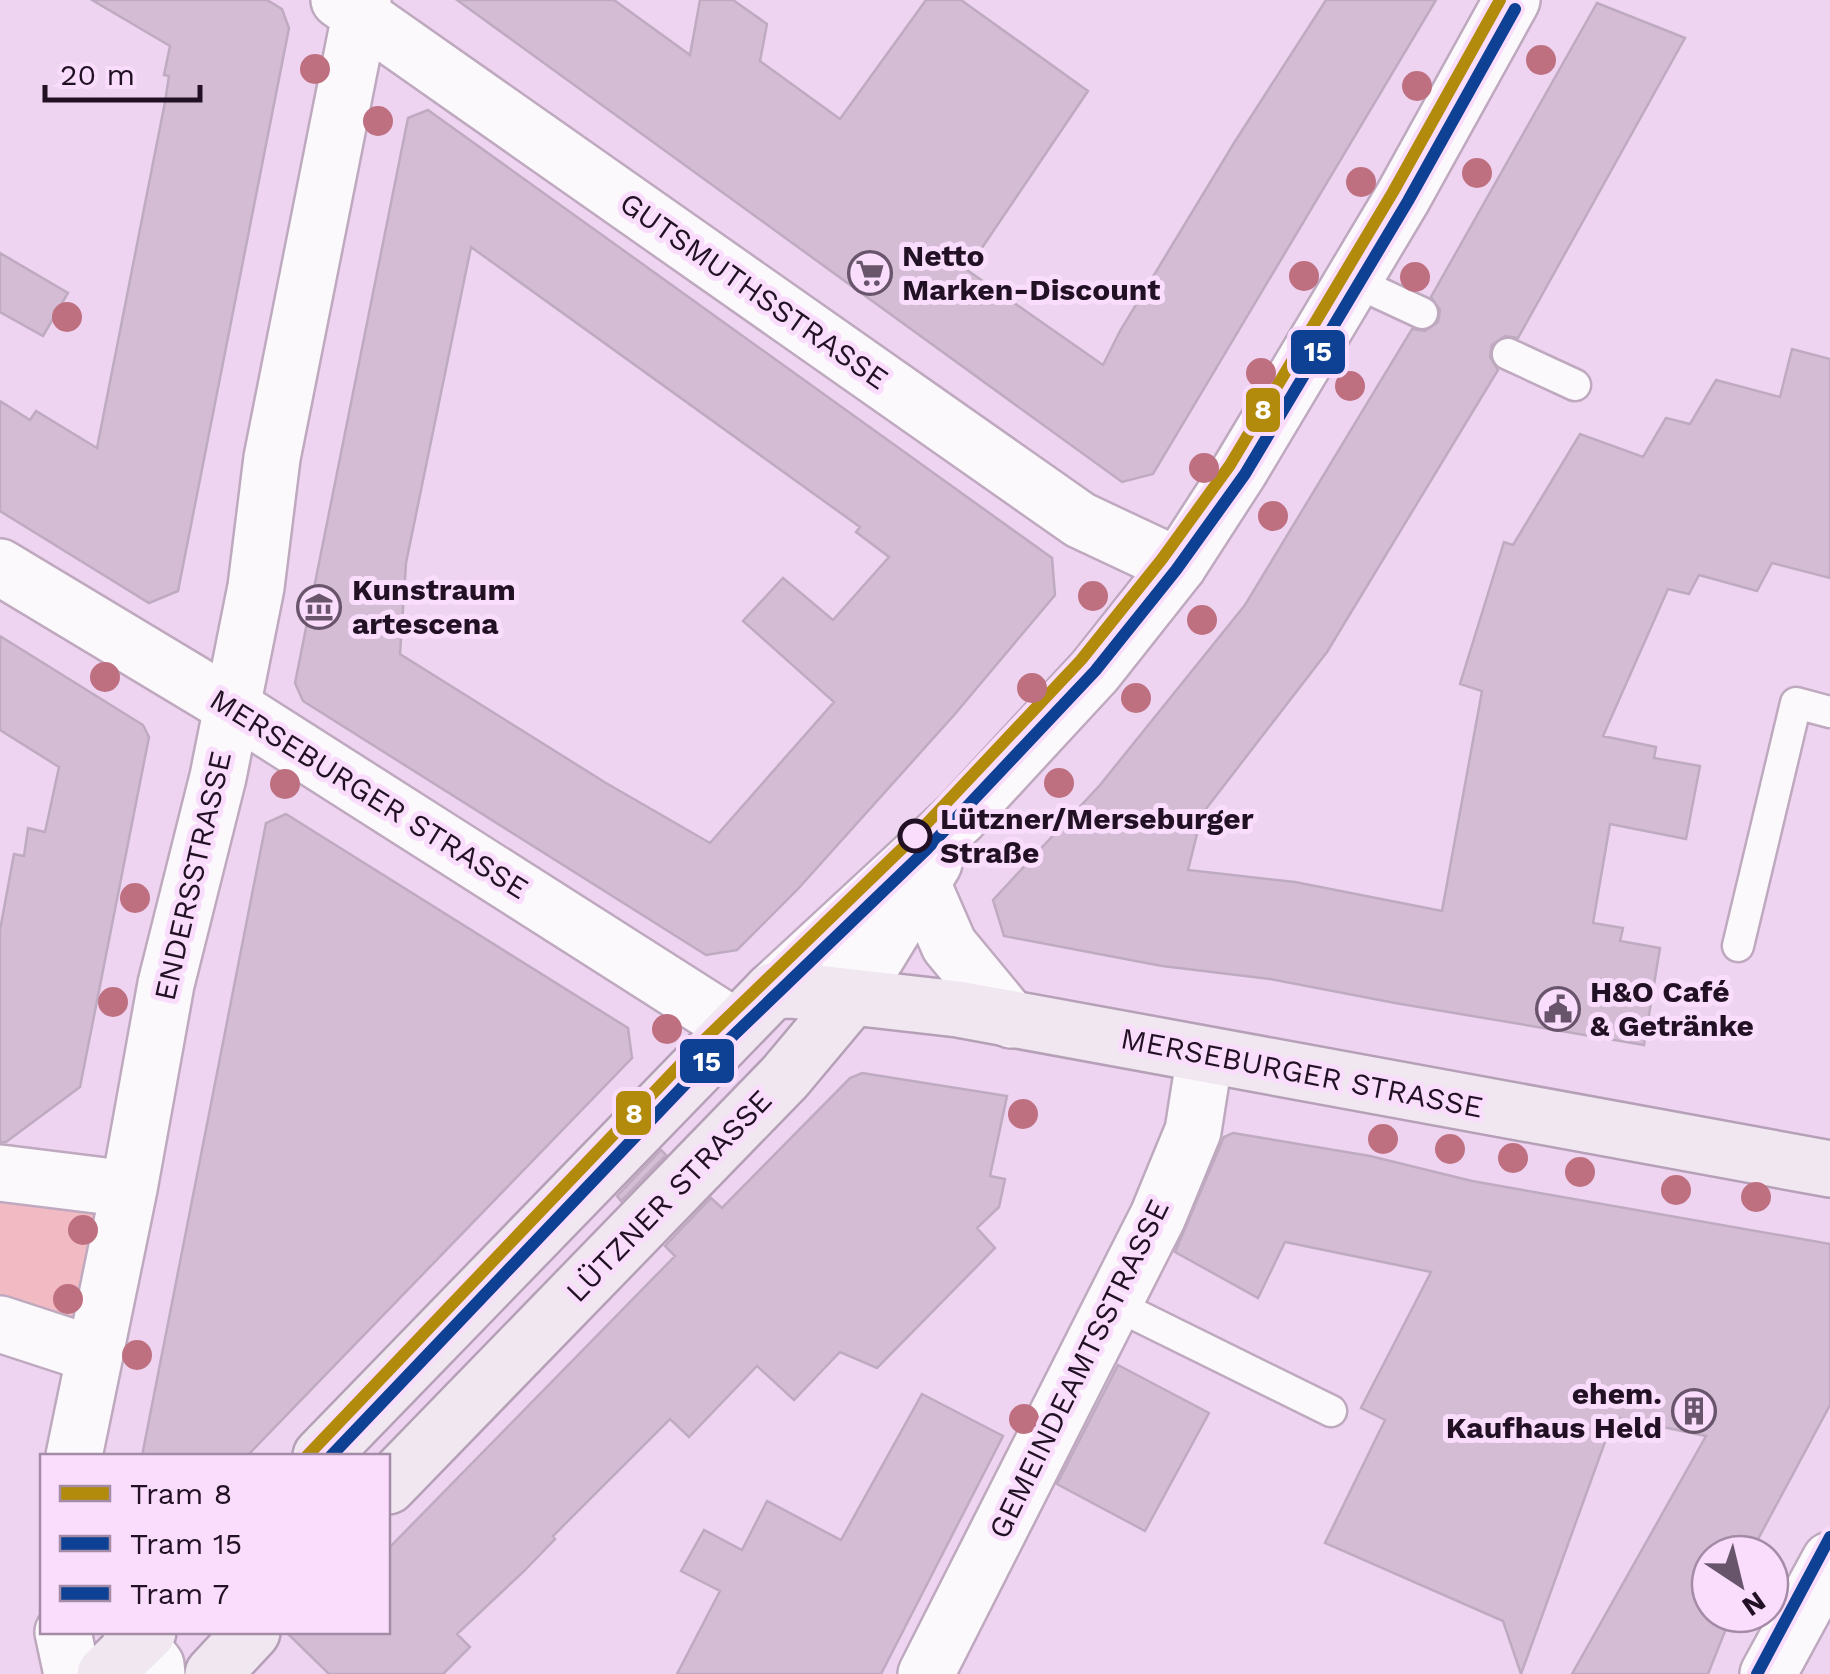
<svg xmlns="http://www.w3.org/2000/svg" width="1830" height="1674" font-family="'Work Sans',sans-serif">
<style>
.green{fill:#f2bac3}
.building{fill:#d4bcd5;stroke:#bfabc1;stroke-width:2.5;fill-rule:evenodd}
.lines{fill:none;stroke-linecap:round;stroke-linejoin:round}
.lane-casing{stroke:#bea9bf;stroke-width:35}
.street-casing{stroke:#bea9bf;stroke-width:60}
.secondary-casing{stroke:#bea9bf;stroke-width:60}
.primary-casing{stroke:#b5a0b7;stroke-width:60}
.lane{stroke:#fcf9fd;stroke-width:30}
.street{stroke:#fcf9fd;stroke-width:55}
.secondary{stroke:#fcf9fd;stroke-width:55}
.primary{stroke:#f0e7f0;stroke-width:55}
.tram-1-casing{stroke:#faddfc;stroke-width:20}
.tram-2-casing{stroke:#faddfc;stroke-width:20}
.tram-3-casing{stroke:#faddfc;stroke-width:20}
.tram-1{stroke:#b28b0d;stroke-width:12}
.tram-2{stroke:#0e4094;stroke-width:12}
.tram-3{stroke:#0e4094;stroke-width:12}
.tree{fill:#be7080}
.stop-dot{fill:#faddfc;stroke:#221124;stroke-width:5}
.labels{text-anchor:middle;stroke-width:10;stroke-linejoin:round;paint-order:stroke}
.poi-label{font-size:30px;font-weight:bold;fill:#221124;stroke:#faddfc;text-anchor:start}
.street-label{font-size:30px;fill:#221124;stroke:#faddfc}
.stop-label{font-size:30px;font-weight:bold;fill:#221124;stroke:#faddfc;text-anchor:start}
.line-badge{stroke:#faddfc;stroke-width:4}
.badge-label{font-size:28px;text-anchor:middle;font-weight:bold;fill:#fff}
</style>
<rect width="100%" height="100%" fill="#eed4f0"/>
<path class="green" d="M0 1173 129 1189 95 1355 0 1324Z"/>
<path class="building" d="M92 0H267L282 9 289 28 178 591 149 603 0 511V401L30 420 36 411 97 448 165 102 169 76 164 75 170 46Z
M457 0H614L690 55 700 0H733L767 24 760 61 840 119 926 0H961L1088 91 967 270 1103 365 1120 331 1234 143 1326 0H1436L1153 474 1122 482Z
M1597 3 1685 38 1518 338 1505 336 1492 345 1490 357 1498 370 1327 652 1202 814 1188 870 1295 882 1442 911 1482 691 1460 684 1504 542 1513 545 1580 434 1643 457 1666 418 1690 424 1716 380 1780 397 1792 349 1830 359V578L1772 563 1757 591 1699 575 1689 594 1668 589 1603 736 1656 747 1654 758 1700 766 1686 839 1610 824 1593 923 1623 928 1620 941 1660 948 1644 1045 1395 1003 1270 979 1162 966 1004 936 993 900 1100 785 1245 605 1412 329 1425 331 1438 322 1440 310 1431 297Z
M428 110 1052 558 1055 595 955 714 798 889 737 950 706 955 303 701 295 683 408 118ZM471 247 860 527 856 532 889 557 833 620 783 578 743 621 834 702 710 843 606 783 400 654 406 563Z
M0 253 68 293 43 336 0 312Z
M0 636 143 725 149 737 80 1087 6 1142H0V930L14 854 24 856 28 828 45 832 59 767 0 730Z
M286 814 628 1028 632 1058 247 1456H142L266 823Z
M862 1073 1007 1096 990 1176 1005 1179 999 1207 977 1228 995 1248 877 1368 840 1352 794 1400 757 1366 689 1437 670 1419 553 1536 555 1539 524 1571 457 1634 470 1647 443 1674H329L286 1632H388V1549L675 1256 665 1246 711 1198 722 1208 850 1078Z
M1233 1133 1370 1156 1472 1181 1830 1244V1405L1750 1554H1710V1614L1731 1616 1708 1674H1572L1706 1436 1614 1417 1521 1674 1503 1621 1325 1543 1385 1420 1361 1408 1431 1272 1285 1242 1258 1298 1175 1252 1224 1137Z
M661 1150 666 1155 621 1201 617 1196Z
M1118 1365 1209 1413 1145 1531 1057 1484Z
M922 1394 1003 1436 881 1674H677L720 1591 681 1571 704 1530 742 1550 767 1501 841 1540Z"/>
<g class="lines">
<g class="lane-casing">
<path id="lane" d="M1353 281 1422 313
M1508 354 1575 385
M1738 946 1796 703 1830 712
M1114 1304 1331 1411"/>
</g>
<g class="street-casing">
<path id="street" d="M339 0 1080 520 1178 566
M0 567 231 706 735 1027
M0 1173 129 1189
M0 1324 95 1355
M74 1456 129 1189 166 984 218 777 256 587 272 458 363 0
M63 1632 72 1674
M131 1632 156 1665 157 1674
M926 1674 1158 1216 1193 1131 1205 1055"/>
</g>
<g class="secondary-casing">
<path id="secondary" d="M922 883 949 945 1011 1020
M772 991 960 817 1095 671 1178 566 1240 470 1403 197 1512 0
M852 997 934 863
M1768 1674 1830 1560"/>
</g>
<g class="primary-casing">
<path id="primary" d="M321 1456 772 991 791 990 958 1009 1830 1169
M388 1486 785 1077 852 997
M105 1674 148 1632
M213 1674 252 1632"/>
</g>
<use href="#lane" class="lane"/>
<use href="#street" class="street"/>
<use href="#secondary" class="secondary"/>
<use href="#primary" class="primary"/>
<g class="tram-1-casing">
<path id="tram-1" d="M307 1456 699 1045 915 836 1081 660 1162 559 1230 465 1393 192 1500 0"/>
</g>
<g class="tram-2-casing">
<path id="tram-2" d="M331 1456 711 1057 927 849 1095 671 1176 570 1245 474 1408 201 1515 9"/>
</g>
<g class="tram-3-casing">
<path id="tram-3" d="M1757 1674 1830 1537"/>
</g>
<use href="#tram-1" class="tram-1"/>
<use href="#tram-2" class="tram-2"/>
<use href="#tram-3" class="tram-3"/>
</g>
<g class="tree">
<circle cx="1541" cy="60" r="15"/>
<circle cx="315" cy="69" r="15"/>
<circle cx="1417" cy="86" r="15"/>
<circle cx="378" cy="121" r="15"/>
<circle cx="1477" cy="173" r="15"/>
<circle cx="1361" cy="182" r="15"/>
<circle cx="1304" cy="276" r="15"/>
<circle cx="1415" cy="277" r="15"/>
<circle cx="67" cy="317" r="15"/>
<circle cx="1261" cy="373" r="15"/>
<circle cx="1350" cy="386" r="15"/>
<circle cx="1204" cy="468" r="15"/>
<circle cx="1273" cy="516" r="15"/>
<circle cx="1093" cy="596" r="15"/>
<circle cx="1202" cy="620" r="15"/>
<circle cx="105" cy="677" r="15"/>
<circle cx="1032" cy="688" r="15"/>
<circle cx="1136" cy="698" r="15"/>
<circle cx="1059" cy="783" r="15"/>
<circle cx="285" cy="784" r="15"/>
<circle cx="135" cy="898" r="15"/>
<circle cx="113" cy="1002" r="15"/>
<circle cx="667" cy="1029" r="15"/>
<circle cx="1023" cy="1114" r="15"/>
<circle cx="1383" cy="1139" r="15"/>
<circle cx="1450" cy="1149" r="15"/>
<circle cx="1513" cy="1158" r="15"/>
<circle cx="1580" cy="1172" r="15"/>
<circle cx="1676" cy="1190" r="15"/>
<circle cx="1756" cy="1197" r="15"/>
<circle cx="83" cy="1230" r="15"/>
<circle cx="68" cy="1299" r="15"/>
<circle cx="137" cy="1355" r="15"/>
<circle cx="1024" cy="1419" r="15"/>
</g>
<defs>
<g id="supermarket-ring" transform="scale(2.25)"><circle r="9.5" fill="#faddfc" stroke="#69556b" stroke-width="1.5"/><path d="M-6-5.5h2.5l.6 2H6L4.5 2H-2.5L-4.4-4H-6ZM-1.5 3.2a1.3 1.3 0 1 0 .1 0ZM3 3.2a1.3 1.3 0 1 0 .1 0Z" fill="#69556b"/></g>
<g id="museum-ring" transform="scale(2.25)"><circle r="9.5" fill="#faddfc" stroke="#69556b" stroke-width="1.5"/><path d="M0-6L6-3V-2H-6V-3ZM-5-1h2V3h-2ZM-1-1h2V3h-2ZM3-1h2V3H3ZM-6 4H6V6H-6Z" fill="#69556b"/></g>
<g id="civic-ring" transform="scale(2.25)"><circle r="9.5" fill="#faddfc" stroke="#69556b" stroke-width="1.5"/><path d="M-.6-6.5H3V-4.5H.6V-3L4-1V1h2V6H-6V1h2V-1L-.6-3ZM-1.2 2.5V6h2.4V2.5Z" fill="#69556b"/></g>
<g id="building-ring" transform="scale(2.25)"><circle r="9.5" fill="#faddfc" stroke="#69556b" stroke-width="1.5"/><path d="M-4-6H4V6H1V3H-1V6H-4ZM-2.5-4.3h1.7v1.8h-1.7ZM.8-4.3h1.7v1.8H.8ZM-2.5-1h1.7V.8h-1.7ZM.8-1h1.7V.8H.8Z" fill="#69556b"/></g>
</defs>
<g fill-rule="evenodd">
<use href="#supermarket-ring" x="870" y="273"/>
<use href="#museum-ring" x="319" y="607"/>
<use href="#civic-ring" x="1558" y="1009"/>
<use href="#building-ring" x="1694" y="1411"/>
</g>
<circle class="stop-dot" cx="915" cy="836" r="15"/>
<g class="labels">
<g class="poi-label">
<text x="902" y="266">Netto<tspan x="902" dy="34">Marken-Discount</tspan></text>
<text x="352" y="600">Kunstraum<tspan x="352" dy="34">artescena</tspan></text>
<text x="1590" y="1002">H&amp;O Café<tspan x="1590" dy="34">&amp; Getränke</tspan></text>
<text x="1662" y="1404" text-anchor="end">ehem.<tspan x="1662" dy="34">Kaufhaus Held</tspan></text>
</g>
<g class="street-label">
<text transform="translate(754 291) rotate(35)" y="10">GUTSMUTHSSTRASSE</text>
<text transform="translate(369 794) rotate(32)" y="10">MERSEBURGER STRASSE</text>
<text transform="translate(193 876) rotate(-77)" y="10">ENDERSSTRASSE</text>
<text transform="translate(1302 1073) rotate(11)" y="10">MERSEBURGER STRASSE</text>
<text transform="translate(669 1196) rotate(-46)" y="10">LÜTZNER STRASSE</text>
<text transform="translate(1079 1369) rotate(-64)" y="10">GEMEINDEAMTSSTRASSE</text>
</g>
<g class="stop-label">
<text x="940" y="829">Lützner/Merseburger<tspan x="940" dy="34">Straße</tspan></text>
</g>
</g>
<g class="line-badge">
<rect x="1289" y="328" width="58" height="48" rx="10" fill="#0e4094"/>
<rect x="1244" y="386" width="38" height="48" rx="10" fill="#b28b0d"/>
<rect x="678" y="1037" width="58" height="48" rx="10" fill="#0e4094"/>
<rect x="614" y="1089" width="39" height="48" rx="10" fill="#b28b0d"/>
</g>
<g class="badge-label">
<text x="1318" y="361">15</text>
<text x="1263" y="419">8</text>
<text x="707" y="1071">15</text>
<text x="634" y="1123">8</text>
</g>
<rect x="40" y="1454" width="350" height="180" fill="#faddfc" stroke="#a48ba6" stroke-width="2.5"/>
<rect x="60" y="1486" width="50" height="15" fill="#b28b0d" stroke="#a48ba6" stroke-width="2.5"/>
<text x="130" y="1504" font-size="30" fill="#221124">Tram 8</text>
<rect x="60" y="1536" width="50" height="15" fill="#0e4094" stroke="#a48ba6" stroke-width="2.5"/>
<text x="130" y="1554" font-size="30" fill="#221124">Tram 15</text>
<rect x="60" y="1586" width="50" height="15" fill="#0e4094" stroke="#a48ba6" stroke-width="2.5"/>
<text x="130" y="1604" font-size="30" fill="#221124">Tram 7</text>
<g transform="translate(1740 1584) rotate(145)"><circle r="48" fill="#faddfc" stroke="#a48ba6" stroke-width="2.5"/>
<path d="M0-8L18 38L0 25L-18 38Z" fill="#69556b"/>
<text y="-15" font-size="28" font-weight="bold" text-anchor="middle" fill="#221124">N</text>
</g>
<path d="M45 85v15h155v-15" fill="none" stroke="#221124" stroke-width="5"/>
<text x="60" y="85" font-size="30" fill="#221124" stroke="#faddfc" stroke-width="8" paint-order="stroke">20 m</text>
</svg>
